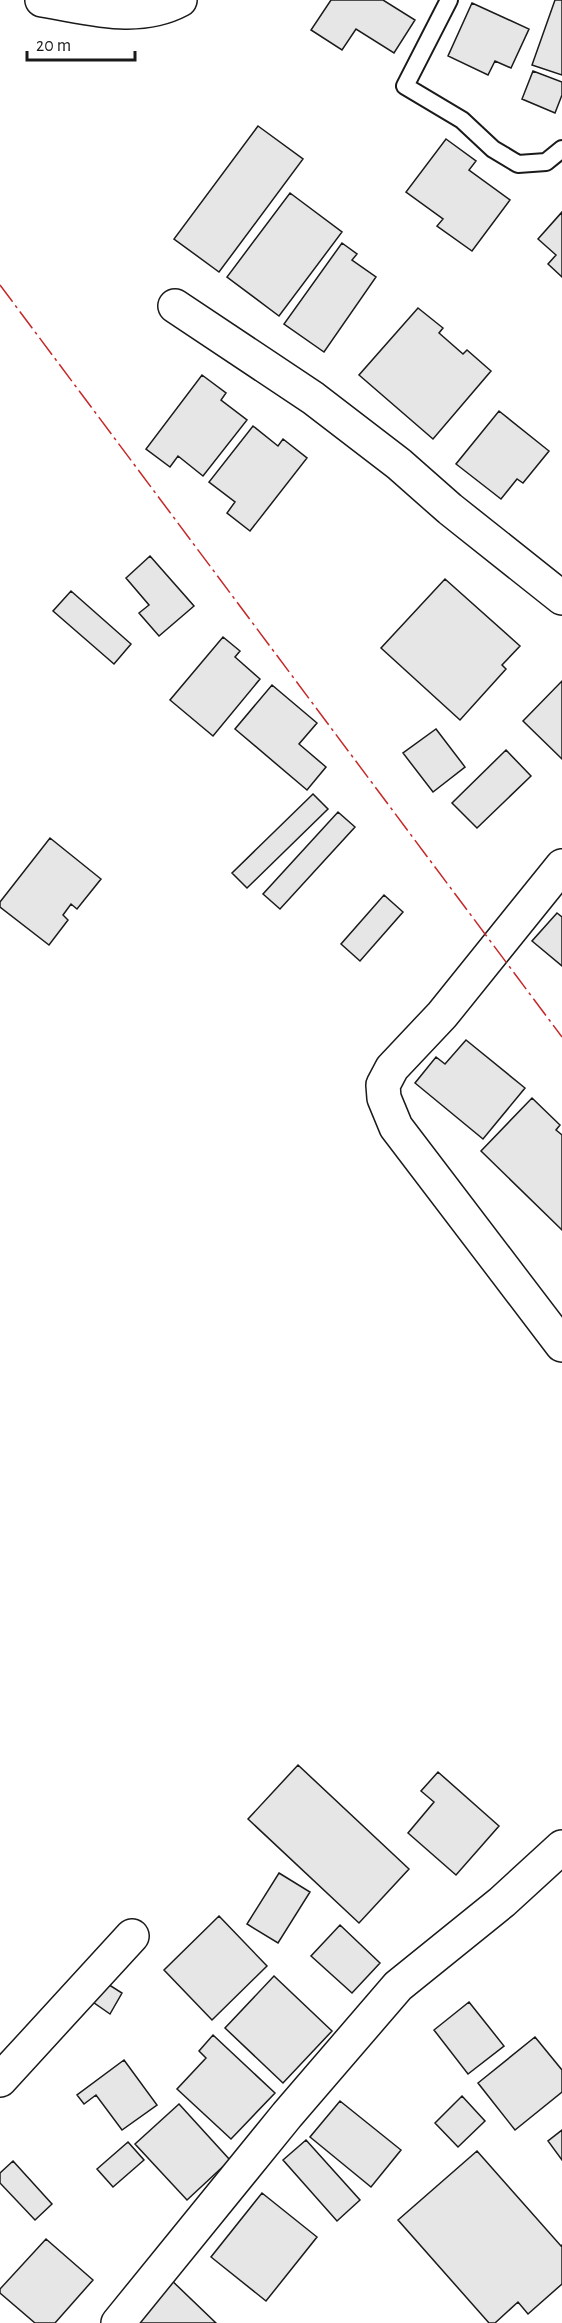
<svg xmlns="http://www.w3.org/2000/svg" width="562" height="2323" font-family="'Alegreya Sans',sans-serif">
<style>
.building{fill:#e6e6e6;stroke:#1a1a1a;stroke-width:1.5}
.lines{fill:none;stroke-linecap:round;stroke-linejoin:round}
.lane-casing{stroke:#1a1a1a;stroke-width:20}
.street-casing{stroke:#1a1a1a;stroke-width:36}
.lane{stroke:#fff;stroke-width:16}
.street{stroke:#fff;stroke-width:33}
.power{stroke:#c62828;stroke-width:1.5;stroke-dasharray:21 4.5 3 4.5;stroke-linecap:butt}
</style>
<rect width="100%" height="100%" fill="#fff"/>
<path class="building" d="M331 0H383L415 20 394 53 356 29 342 50 311 30Z
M555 0H562V75L532 65Z
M472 3 529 29 511 68 495 61 488 75 448 56Z
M533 71 562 82V95L555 113 522 99Z
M258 126 303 159 219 272 174 239Z
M446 139 476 161 469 170 510 200 472 251 437 226 443 219 406 192Z
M290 193 342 232 279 316 227 277Z
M562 212V277L548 264 556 255 538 239Z
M342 243 357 254 352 260 376 277 324 352 284 324Z
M418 308 443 328 439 333 463 354 467 350 491 371 433 439 359 375Z
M202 375 226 393 221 400 247 420 203 476 178 456 170 467 146 449Z
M499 411 549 451 523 483 517 479 501 499 456 464Z
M253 426 278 446 283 439 307 458 250 531 227 513 235 502 209 482Z
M150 556 194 606 159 636 139 613 149 605 126 578Z
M445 579 520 646 502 665 506 669 460 720 381 648Z
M71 591 131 644 114 664 53 611Z
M223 637 240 651 235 657 260 679 213 736 170 700Z
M562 681V759L523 721Z
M272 685 317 723 299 744 326 767 307 790 235 729Z
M436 729 465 767 433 792 403 753Z
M506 750 531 776 477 828 452 803Z
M313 794 328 809 247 888 232 873Z
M338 812 355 827 280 909 263 894Z
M50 838 101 879 77 909 71 904 63 915 68 920 49 945 0 907V902Z
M384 895 403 912 360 961 341 944Z
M557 913 562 917V966L532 941Z
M466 1040 525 1088 483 1139 415 1083 436 1057 445 1064Z
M532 1098 560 1125 556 1130 562 1135V1230L481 1151Z
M298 1765 409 1869 359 1923 248 1819Z
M438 1772 499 1826 456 1875 408 1833 434 1802 421 1791Z
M279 1873 310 1892 278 1943 247 1924Z
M219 1916 267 1966 212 2020 164 1970Z
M340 1925 380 1963 352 1993 311 1956Z
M274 1976 332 2031 283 2083 225 2028Z
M103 1981 122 1993 110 2014 90 2000Z
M469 2002 504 2046 468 2074 434 2030Z
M213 2035 275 2093 231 2139 177 2089 206 2058 199 2051Z
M535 2037 562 2070V2092L515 2130 478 2083Z
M124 2060 157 2105 122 2130 96 2095 84 2104 77 2095Z
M462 2096 485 2121 458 2147 435 2123Z
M340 2101 401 2150 371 2187 310 2137Z
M179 2104 230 2160 187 2200 135 2144Z
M562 2130V2160L548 2141Z
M306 2140 360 2200 337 2221 283 2160Z
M128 2142 144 2160 113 2187 97 2169Z
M477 2151 561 2246 562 2245V2284L528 2314 518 2302 495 2323H489L398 2220Z
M13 2161 52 2204 35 2220 0 2183V2173Z
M262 2193 317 2237 266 2301 211 2257Z
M46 2239 93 2280 55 2323H35L0 2293V2289Z
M166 2275 216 2323H121Z"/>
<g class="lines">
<g class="lane-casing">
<path id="lane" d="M449 0 405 86 462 120 493 149 518 164 546 162 562 149"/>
</g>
<g class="street-casing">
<path id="street" d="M42 0C88 7 137 23 180 0
M175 306 313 398 399 464 450 509 562 598
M562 866 442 1015 392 1068 383 1085 384 1098 396 1127 562 1345
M0 2080 132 1936
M118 2323 287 2115 398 1986 502 1902 562 1847"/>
</g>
<use href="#lane" class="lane"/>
<use href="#street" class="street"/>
<path class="power" d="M0 285 562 1037"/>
</g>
<path d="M27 51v9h108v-9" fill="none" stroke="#1a1a1a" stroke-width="3"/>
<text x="36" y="51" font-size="18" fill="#1a1a1a" stroke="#ffffff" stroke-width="4.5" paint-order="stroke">20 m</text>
</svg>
